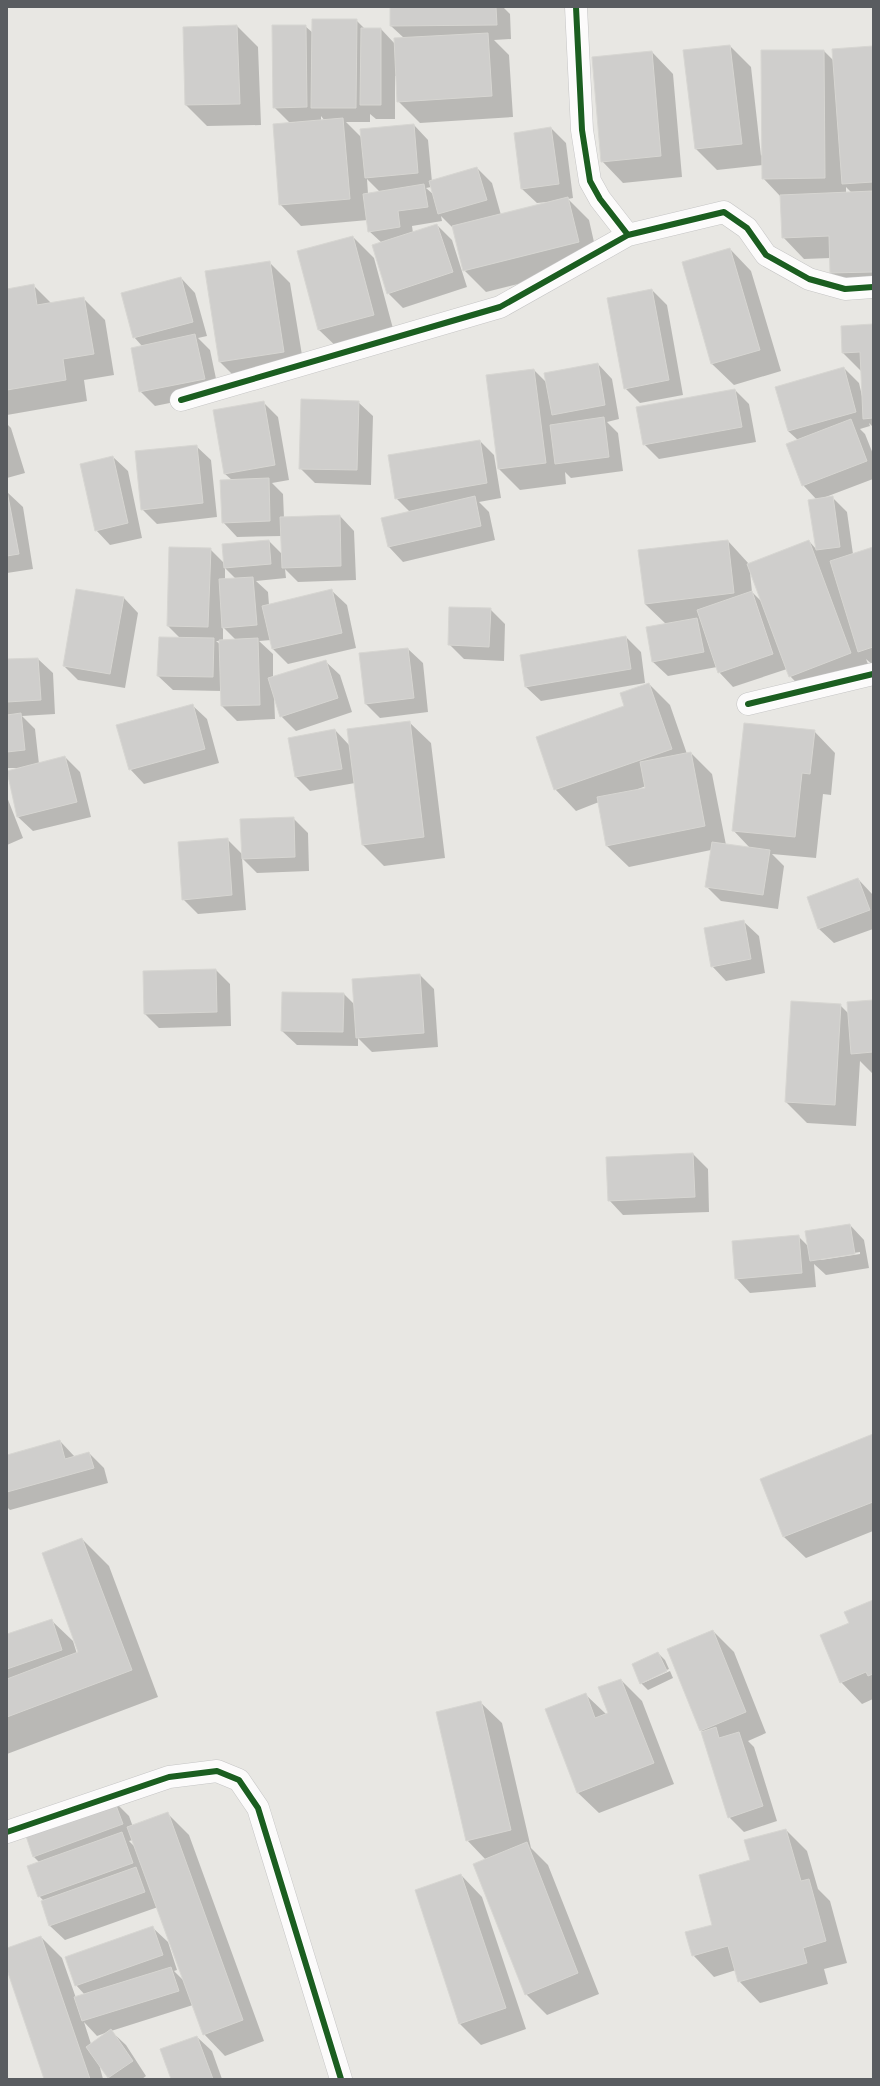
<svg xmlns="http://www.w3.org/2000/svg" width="880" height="2086" font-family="Poppins,sans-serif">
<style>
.shadow{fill:#0003;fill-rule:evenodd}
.building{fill:#cfcecc;stroke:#d7d6d2}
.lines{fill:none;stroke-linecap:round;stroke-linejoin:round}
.minor-casing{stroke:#c5c5c5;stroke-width:23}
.minor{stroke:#fcfbfb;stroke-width:22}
.cycleway-casing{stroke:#fff;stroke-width:8}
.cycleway{stroke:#1b5e20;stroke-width:6}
</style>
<rect width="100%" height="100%" fill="#e8e7e3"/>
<path class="shadow" d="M391 7H503L510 14 511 39 494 40 509 55 513 117 420 123 398 101 397 76H395V119H376L370 114V122H346L362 138 414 125 428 140 432 182 477 168 492 183 501 215 547 203V202L537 203 522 189 551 128 566 143 573 198 568 199 589 220 599 264 486 292 464 270 454 229 441 216 442 221 412 226 413 233 437 225 452 240 467 287 403 308 388 293 382 243 369 231 368 220 301 226 280 204 295 122H289L274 107 305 26 313 33 356 20 365 29H381L395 44 404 38 391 26ZM321 116 325 121H321ZM367 179 380 192 368 194ZM431 187 434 195 426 188Z
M237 26 258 47 261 125 207 126 186 105 184 28Z
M730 46 751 67 761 156 824 51 834 61 873 47V293L852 294 831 273V258L804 259 783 237 781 197 763 178V165L717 170 696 149ZM846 187 852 193H846Z
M652 52 673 74 682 177 623 183 602 161Z
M353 237 374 258 395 336 341 351 319 330 299 252Z
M730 249 751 271 781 371 734 385 712 364 683 263Z
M269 262 290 283 305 373 241 383 220 362Z
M181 278 195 293 207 336 198 338 210 350 219 393 155 406 140 391 142 346 134 337Z
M33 285 52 304 84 299 105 320 114 375 84 380 87 401 7 415V290Z
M652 290 667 305 683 395 640 403 625 388Z
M873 325V427L869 423 870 426 860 429 865 434 873 454V479L823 498 832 497 847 512 853 554 873 548V665L866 659 872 674 811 698 790 676 787 669 733 687 719 672 717 667 668 676 653 662 666 624 645 604 728 541 749 564 809 541 816 549 817 500 803 485 798 440 788 431 844 368 859 383 862 396V372L843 353ZM750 572H751L762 602 752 592Z
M598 364 612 379 619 419 607 422 618 433 623 471 571 478 565 472 566 484 520 490 499 469 534 370 547 383Z
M735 390 749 404 756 442 659 459 644 444Z
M263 402 278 417 289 480 272 483 283 494 284 518 340 516 354 531 356 580 298 582 285 569 286 578 256 581 268 592 269 605 332 591 347 605 356 648 288 664 273 649 271 640 259 641 273 654V677L325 661 340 675 352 712 296 731 281 716 274 695 275 719 237 721 222 706V691L173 690 158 676 180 638 168 626 210 549 224 563 269 541 282 554V536L237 537 223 522 232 480 225 474ZM225 568 236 579 225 580ZM223 627 236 640 223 641ZM216 641H220L221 645Z
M358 402 373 416 371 485 315 483 300 468Z
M7 424 11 428 25 473 7 478Z
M480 441 494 455 501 498 479 502 489 512 495 540 403 562 389 547 382 518 410 512 396 498Z
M196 446 211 460 217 517 157 524 142 509Z
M113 457 128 471 142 538 110 545 96 530Z
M7 492 23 507 33 569 7 573Z
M124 598 138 613 125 688 78 680 64 666Z
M490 609 505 624 504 661 464 659 449 644Z
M626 637 641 652 645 683 541 701 526 687Z
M408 649 423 663 428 712 380 718 365 703Z
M38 659 53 673 55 714 22 716 35 729 39 764 65 757 80 772 91 817 33 831 18 817 7 772 22 768H7V660Z
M649 684 670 705 687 754 691 753 712 774 726 845 750 848 733 830 814 731 835 753 831 795 823 794 816 858 772 854 784 866 778 909 721 901 706 886 711 850 629 867 607 846 599 802 576 811 555 789 625 707ZM646 786V789L638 790V789Z
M192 705 207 719 219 763 144 784 130 769Z
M409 722 431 743 445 858 384 866 363 845 355 783 310 791 296 777 335 730 350 746Z
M7 797 23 838 7 845Z
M293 818 308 833 309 871 257 873 242 858 246 910 198 914 183 899 227 839 242 854Z
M858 879 873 895V929L834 943 819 929Z
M744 922 759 936 765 973 726 981 712 966Z
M216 970 230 984 231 1026 159 1028 145 1014Z
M420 975 434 989 438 1047 372 1052 358 1038V1046L297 1045 282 1031 344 994 355 1005Z
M873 1001V1074L860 1061 856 1126 807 1123 786 1102 840 1005 849 1014Z
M693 1154 708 1169 709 1212 623 1215 609 1200Z
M850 1225 864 1240 869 1268 826 1275 814 1264 816 1287 750 1293 736 1278 798 1236 809 1247ZM860 1252V1254L821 1260V1258Z
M873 1435V1531L806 1558 784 1537 762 1479Z
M60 1441 75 1457 89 1453 104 1468 108 1483 10 1510 7 1507V1456Z
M82 1539 109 1566 158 1697 7 1754V1636L51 1620 73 1641 77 1654 79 1653Z
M873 1601V1699L862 1704 841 1682 850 1623Z
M713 1631 734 1652 766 1733 748 1741 754 1747 777 1821 744 1832 729 1817 701 1730Z
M658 1653 665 1660 669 1669 643 1681V1683L670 1671 673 1678 648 1690 641 1683Z
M621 1680 642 1701 674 1784 599 1813 577 1792 586 1695 606 1714 609 1713Z
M480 1702 502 1723 531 1848 548 1865 599 1994 547 2015 526 1994 486 1860 467 1840Z
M114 1801 129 1816 133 1827 168 1814 189 1835 264 2041 225 2056 204 2034 193 2005 111 2031 126 2045 146 2076 142 2079H110L99 2064 103 2079H45L7 1967V1949L41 1937 62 1958 76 1998 85 1995 76 1985 153 1928 168 1942 177 1970 174 1971 184 1981 158 1907 65 1940 50 1926 42 1902 44 1901 39 1896 40 1863 34 1857 26 1834ZM133 1840 136 1848 129 1841ZM84 2022 97 2036 108 2032 91 2044Z
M786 1830 807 1851 818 1889 830 1901 847 1963 824 1969 828 1984 760 2003 739 1981 736 1970 714 1977 693 1955 714 1925 751 1861Z
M461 1875 482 1897 526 2029 481 2045 460 2024Z
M197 2037 212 2051 222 2079H172Z"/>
<path class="building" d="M390 7H496L497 25 390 26Z
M312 19H357L356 108H311Z
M237 25 240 104 185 105 183 27Z
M272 25H306L307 107 273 108Z
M361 28H381V105H360Z
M488 33 492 96 397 102 394 38Z
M730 45 742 144 695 149 683 50Z
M873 46V182L842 184 832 49Z
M761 50H824L825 178 762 179Z
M652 51 661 156 601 162 592 57Z
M343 118 350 199 279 205 273 124Z
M414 124 418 173 365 178 360 129Z
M551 127 559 184 521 189 514 133Z
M477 167 487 200 438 214 429 181Z
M424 184 428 207 398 211 400 227 368 232 363 194Z
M873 191V272L830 273 829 236 782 238 780 195Z
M568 197 579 242 463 271 452 226Z
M437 224 453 272 387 294 372 245Z
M353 236 374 315 318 330 297 251Z
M730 248 760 350 711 364 682 262Z
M270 261 284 352 219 362 205 271Z
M181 277 193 322 133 338 121 293Z
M34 284 37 305 84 297 94 354 63 359 66 380 7 390V289Z
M652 289 669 380 624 389 607 298Z
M873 324V418L863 419 860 352 842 353 841 326Z
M195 334 205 379 139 392 131 348Z
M598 363 605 405 552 415 544 373Z
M844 367 856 412 788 431 775 387Z
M534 369 546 463 498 469 486 375Z
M735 389 742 427 643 445 636 407Z
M301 399 359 401 357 470 299 469Z
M264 401 275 465 224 474 213 410Z
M604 417 609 457 555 464 550 425Z
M851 419 867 461 802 486 786 444Z
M480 440 487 483 395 499 388 455Z
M197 445 203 503 141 510 135 451Z
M113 456 128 523 95 531 80 464Z
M269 478 270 521 222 523 220 480Z
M7 491 19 554 7 556Z
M475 496 481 526 388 547 381 518Z
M833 496 840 547 816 550 808 500Z
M340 515 341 566 282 568 280 517Z
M269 540 271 564 224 568 222 544Z
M728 540 734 593 645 604 638 550Z
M809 540 851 653 789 677 747 564Z
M169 547 211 548 208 627 167 626Z
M873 547V647L858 652 830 561Z
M253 577 257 625 222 628 219 579Z
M76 589 124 597 110 674 63 666Z
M332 589 342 633 272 649 262 606Z
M752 591 773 654 718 673 697 610Z
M449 607 491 608 489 647 448 645Z
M697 618 704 652 652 662 646 627Z
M626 636 631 669 525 687 520 655Z
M159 637 214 638 213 677 157 676Z
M258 638 260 705 221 706 219 640Z
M408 648 414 698 365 704 359 653Z
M38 658 41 700 7 702V659Z
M326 660 338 698 280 717 268 678Z
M649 683 672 749 554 790 536 737 624 706 620 693Z
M193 704 205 749 129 770 116 725Z
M21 713 25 750 7 752V715Z
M410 721 424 837 362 845 347 729Z
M744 723 815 730 810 774 802 773 795 837 732 831Z
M335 729 342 769 295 777 288 738Z
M691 752 705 826 606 846 597 797 645 788 640 762Z
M65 756 77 802 17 817 7 771Z
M294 817 295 857 242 859 240 819Z
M228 838 232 895 182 900 178 842Z
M712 842 770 850 763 895 705 887Z
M858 878 870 910 818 929 807 897Z
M744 920 751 959 711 967 704 928Z
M216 969 217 1012 144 1014 143 971Z
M420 974 424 1033 356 1038 352 979Z
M282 992 344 993 343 1032 281 1031Z
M873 1000V1052L851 1054 847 1002Z
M791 1001 841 1004 835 1105 785 1102Z
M693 1153 695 1197 608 1201 606 1157Z
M850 1224 855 1254 810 1261 805 1231Z
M799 1235 802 1273 735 1279 732 1241Z
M873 1434V1502L783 1537 760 1479Z
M60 1440 65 1459 89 1452 94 1468 7 1492V1455Z
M82 1538 132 1670 7 1717V1679L78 1652 42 1553Z
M873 1600V1674L868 1676 866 1672 840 1683 820 1635 849 1623 844 1612Z
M52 1619 62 1650 7 1669V1634Z
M713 1630 746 1712 700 1731 667 1649Z
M658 1652 667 1671 640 1684 632 1664Z
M621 1679 654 1763 577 1793 545 1709 586 1693 595 1718 608 1713 598 1687Z
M481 1701 511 1830 466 1841 436 1712Z
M716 1727 719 1738 739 1732 763 1806 728 1818 701 1732Z
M114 1800 123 1824 33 1857 25 1833Z
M168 1812 243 2020 203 2035 127 1827Z
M786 1829 801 1881 809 1879 826 1941 803 1948 807 1963 738 1982 728 1946 692 1956 685 1932 712 1925 699 1875 750 1860 744 1840Z
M122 1832 133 1863 38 1897 27 1866Z
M527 1842 578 1973 525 1995 473 1864Z
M136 1867 145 1892 49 1926 41 1901Z
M461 1874 506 2008 459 2024 415 1890Z
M153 1926 163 1955 75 1986 65 1957Z
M41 1936 90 2079H44L7 1970V1948Z
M171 1967 179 1991 82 2021 74 1997Z
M111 2029 133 2061 108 2078 86 2047Z
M197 2036 213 2079H171L160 2049Z"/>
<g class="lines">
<g class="minor-casing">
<path id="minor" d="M576 7 582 130 590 181 600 199 628 235 724 212 747 228 766 255 809 279 845 289 873 287
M181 400 500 307 628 235
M748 704 873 674
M7 1832 169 1777 217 1771 239 1780 258 1808 341 2079"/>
</g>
<use href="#minor" class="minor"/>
<g class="cycleway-casing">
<path id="cycleway" d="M576 7 582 130 590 181 600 199 628 235 724 212 747 228 766 255 809 279 845 289 873 287
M181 400 500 307 628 235
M748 704 873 674
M7 1832 169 1777 217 1771 239 1780 258 1808 341 2079"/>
</g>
<use href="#cycleway" class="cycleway"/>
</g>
<rect width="880" height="2086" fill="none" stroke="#595c60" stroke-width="16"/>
</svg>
